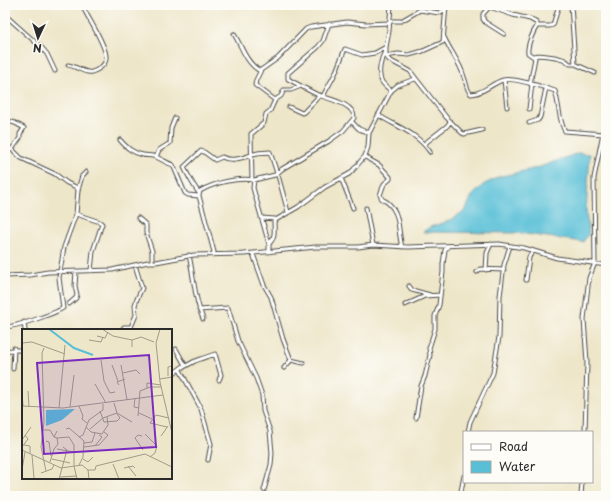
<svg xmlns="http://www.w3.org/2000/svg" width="611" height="501" font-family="'Playpen Sans',sans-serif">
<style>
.water{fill:#59bfd7;stroke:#427581}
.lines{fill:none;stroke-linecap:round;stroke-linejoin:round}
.minor-casing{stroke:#484743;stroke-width:5}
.minor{stroke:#fff;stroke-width:3}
.inset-river{fill:none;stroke:#59bfd7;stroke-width:2}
.inset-road{fill:none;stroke:#a09b8a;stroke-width:1}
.view{fill:#7b2cbf;fill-opacity:0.15;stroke:#7b2cbf;stroke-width:2}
.inset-edge{fill:none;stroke:#2b2b2b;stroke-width:2}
</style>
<rect width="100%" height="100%" fill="#fdfcf7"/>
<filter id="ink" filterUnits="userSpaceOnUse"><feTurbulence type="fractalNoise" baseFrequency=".025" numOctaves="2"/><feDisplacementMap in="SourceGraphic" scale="8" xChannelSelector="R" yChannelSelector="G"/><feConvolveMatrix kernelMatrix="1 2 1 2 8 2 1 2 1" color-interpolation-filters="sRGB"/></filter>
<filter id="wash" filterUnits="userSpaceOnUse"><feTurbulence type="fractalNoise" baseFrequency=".012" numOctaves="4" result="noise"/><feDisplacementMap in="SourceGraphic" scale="16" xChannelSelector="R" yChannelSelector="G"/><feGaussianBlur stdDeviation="0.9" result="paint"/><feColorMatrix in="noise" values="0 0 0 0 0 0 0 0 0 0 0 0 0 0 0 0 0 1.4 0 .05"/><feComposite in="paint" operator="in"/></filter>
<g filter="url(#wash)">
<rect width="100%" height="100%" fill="#eee6c9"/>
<path class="water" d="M578 153 590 154 586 212 589 233 583 242 519 233 423 232 430 227 446 222 465 211 472 196 483 185 498 177 537 168Z"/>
</g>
<g filter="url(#ink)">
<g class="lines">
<g class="minor-casing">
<path id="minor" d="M391 5 389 31 386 47V56L389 60 410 71 446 117 462 133 464 134 482 130
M453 5 457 6 468 5
M484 5 513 15 530 19 537 23V26
M491 5 483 14V19L485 22 504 34
M571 5 575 64 595 73
M5 15 42 48 47 54 55 71
M390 21H401L420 10 439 13 446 9
M234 34C242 47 246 63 260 71L261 70
M444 37C450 51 460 62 464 77 467 84 466 89 471 94 483 94 492 83 503 80 512 77 536 85 546 88L540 117 538 120 529 123
M385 51C381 59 377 73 382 82 385 86 388 88 391 91
M386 56 398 54 409 55 423 51 443 42 446 5
M533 56C539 54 559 57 565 60 567 61 569 63 570 64H575
M68 65C77 66 84 74 92 72 98 70 106 65 106 58 107 46 87 17 82 5
M504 80 507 107
M530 84 535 58 528 53C527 45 533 32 537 26H550L553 25 559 5
M301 86 288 79V73L318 47 323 41 329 24
M546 88 555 91C559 102 559 123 565 131L603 134
M323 96 335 74 345 49 362 55 375 53 386 47
M275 100 255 85 256 80 261 70 278 58 306 29 311 27 347 22 366 24 390 23
M289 107 302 113 304 112 320 95
M529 109 532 84
M378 115C397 127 416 132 430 152
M5 120 15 123 24 128 20 134V138L12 149 5 154
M352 122 359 129 369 133
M120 140C127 148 133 153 143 155 147 156 152 155 156 157 161 159 167 163 173 165L185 193 188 195 199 196
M424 144 447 126 450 122
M12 149 21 158 55 174 67 183 76 187 78 190
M365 156 370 160 379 165 390 177V179L384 184 380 195 382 199C402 209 397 229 402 247
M156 157 159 150 170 143 171 128 175 118
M341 178 353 208
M254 180 253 188 269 244
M199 193C195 188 186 172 184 167L201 151 204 152 215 160 222 157C231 162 242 158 251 155 256 152 265 153 270 152L279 179 288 212
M366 208 373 245
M76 214 100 222 102 224 93 251 91 271
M138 218 146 225V233L152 251V262
M261 218 275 219
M269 252V244C276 237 274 230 274 221L298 207 325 187 349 174 354 169 365 156 368 147 369 133 391 91 398 85 415 79
M253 254 264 285 271 297 283 339 291 360 304 363
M189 255C194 277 194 298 203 319
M212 255 214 252 199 196 200 191C214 183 238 177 254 180L275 175 282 169 329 141 343 131 354 118C355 104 329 99 318 95 312 92 306 89 301 86L291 90H284L281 96 275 100 270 111 266 114 264 123 251 134 252 180
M486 270 487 253 491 244
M477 272 480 269 504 270
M5 276 30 275 48 272 112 270 148 262H156L194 255 244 254 316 247H358L373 245 408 247 499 244 524 248 557 258 606 265
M526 280 529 257 533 251
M409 286 412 290 430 295
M69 304 76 298 77 295 75 286 76 271
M405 305 425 296 440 295
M199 310 228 308 238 341 256 378 262 395 263 411 270 431 272 453 271 465 264 490
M24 322 25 330
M5 327C15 327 54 314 63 308L59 278 64 247 76 214 78 190 82 176 86 172
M122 330 124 327H131
M132 330 131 327 136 315 135 305 137 299 142 288 135 265
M5 350C13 351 14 348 23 351
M184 367 195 361 215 354 221 375 219 380
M284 368 291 360
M13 369 14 348
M180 370 198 403 201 409 211 444 208 460
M171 374 174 373 185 365 176 349
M416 418 421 386 425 376 430 355 429 348 435 329V316L439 305 443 272V264L445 250 448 246
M468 432 470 422 493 373 499 337 500 296 504 265 510 246
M585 432 587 362 584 319 589 278 595 263 594 178 606 118
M460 496 464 476
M581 496 582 482"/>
</g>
<use href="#minor" class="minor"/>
</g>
</g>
<g transform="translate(22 329)">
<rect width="150" height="150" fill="#eee6c9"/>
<path d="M53 80 40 91 24 97V81Z" fill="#59bfd7"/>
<path class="inset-river" d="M27 0 52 19 71 26"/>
<path class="inset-road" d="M80 0 91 7 110 11V18M138 0 134 14 138 53 150 104M75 7 83 9 86 3M67 11 79 13 81 8M110 11 119 8 132 13M0 14 10 13 43 25M22 19 20 24 22 93 19 118 24 142M79 31 82 52 88 64 93 63M90 36 96 52M99 36 105 71M101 44 114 41 118 45M146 47V38L150 37M138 50 150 48M73 55 84 74M97 56 95 53 103 50M125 59V54L139 56M6 62 7 78M0 64 1 77M113 69 112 78 117 79M92 74 95 84 110 93M0 77 41 79 141 66M57 77 61 87 60 90 65 94M48 78 52 46M37 79 43 16M78 82 82 93 95 92 98 89 95 85M117 84 130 90M116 87 118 62 128 58H139M64 98 69 103 80 105 86 96 85 88M145 98 128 94 134 86 147 89M44 100 47 99 62 112M68 100 81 89 95 84M21 101H28L32 108M123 105 135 117 133 124 128 128M120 107 116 106 113 109 121 121M139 107 146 97M57 108 61 106 67 91 81 81V75M35 109 47 108 52 116V137M0 111 9 98M24 112 27 113 29 127M62 114 70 113 73 104M2 116 8 117V125M73 117 80 108 77 106M0 118 6 110 3 106M62 118 77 116 86 106 82 103M35 120 52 123M0 121 39 139 60 136 66 141 67 150M10 126 12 149M30 130 48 134M61 130 66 133 71 128M28 133 32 120 36 115 35 109 32 108 35 102M91 135 97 150M57 136 61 128 62 112M52 137 55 150M106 137 114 147M102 139 111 137 113 139M0 141 3 123M66 141H73L74 137 123 125 150 138M19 144 30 140 32 136M38 148 55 147M37 150 45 121 41 118"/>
<path class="view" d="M127 26 134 118 22 125 15 34Z"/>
<rect width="150" height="150" class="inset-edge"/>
</g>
<rect width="611" height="501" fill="none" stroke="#fdfcf7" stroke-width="20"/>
<rect x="463" y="431" width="130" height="52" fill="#fdfcf7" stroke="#a9a8a5"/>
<rect x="471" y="444" width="20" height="6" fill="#ffffff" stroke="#a9a8a5"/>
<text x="499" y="451" font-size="12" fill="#2b2b2b">Road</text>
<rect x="471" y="461" width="20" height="12" fill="#59bfd7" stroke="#a9a8a5"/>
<text x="499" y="471" font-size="12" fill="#2b2b2b">Water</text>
<g transform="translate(38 38) rotate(184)" stroke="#fdfcf7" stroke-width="3" paint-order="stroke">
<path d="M0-3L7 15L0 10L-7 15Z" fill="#2b2b2b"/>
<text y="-6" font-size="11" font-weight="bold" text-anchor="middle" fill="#2b2b2b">N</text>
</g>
</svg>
